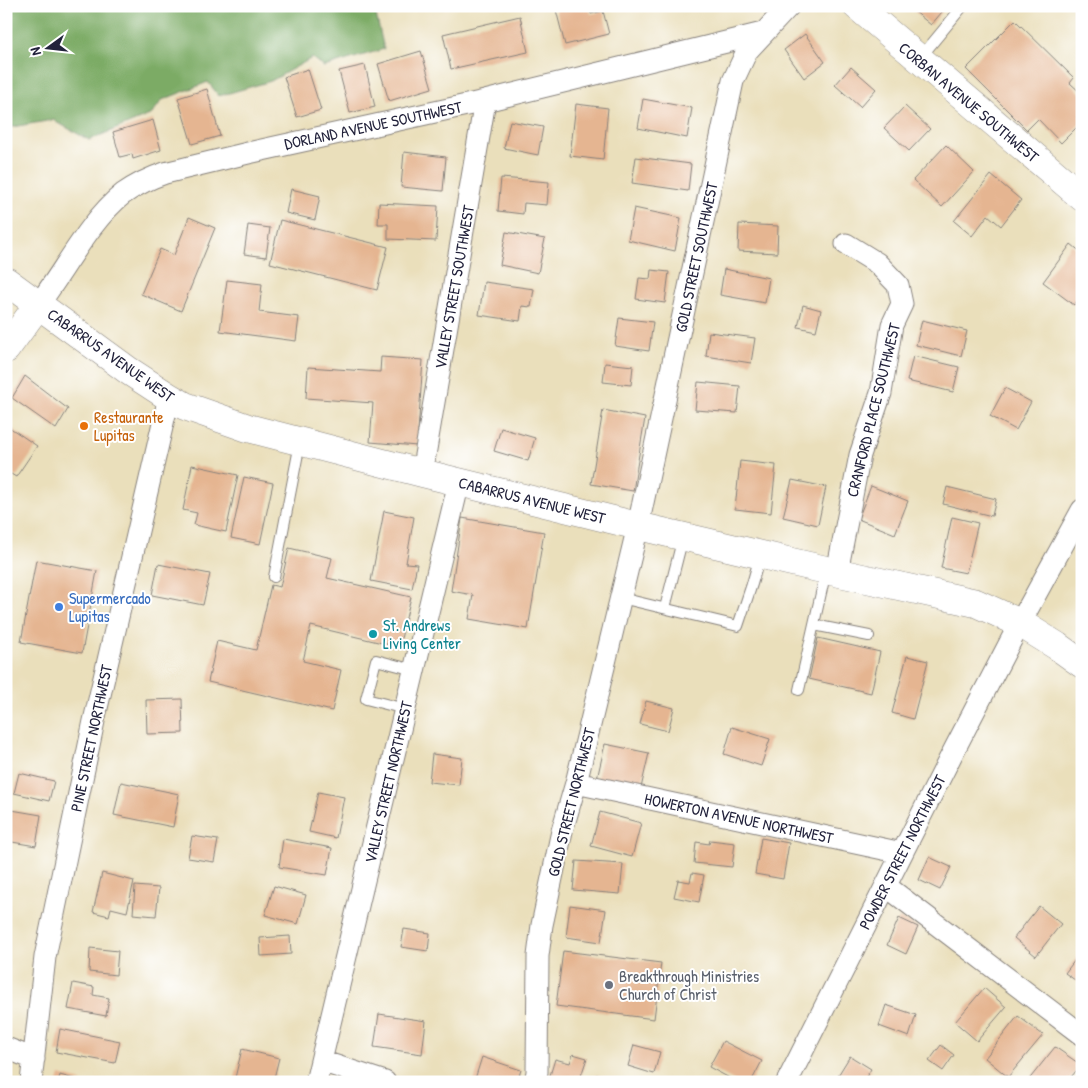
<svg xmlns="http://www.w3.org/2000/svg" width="1088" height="1088" font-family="'Patrick Hand',sans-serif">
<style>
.forest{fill:#7bab65;stroke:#4e6650}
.building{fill:#e5b591}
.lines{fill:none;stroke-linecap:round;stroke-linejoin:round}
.lane-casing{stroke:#86807b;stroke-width:12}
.street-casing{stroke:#86807b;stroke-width:23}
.secondary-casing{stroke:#86807b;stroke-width:29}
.lane{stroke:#fff;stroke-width:10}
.street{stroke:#fff;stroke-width:21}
.secondary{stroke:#fff;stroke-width:28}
.food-dot{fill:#e8710a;stroke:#fff;stroke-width:2}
.shop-dot{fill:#3f7fe0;stroke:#fff;stroke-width:2}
.culture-dot{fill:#0f9aa8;stroke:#fff;stroke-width:2}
.worship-dot{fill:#6b7280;stroke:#fff;stroke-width:2}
.labels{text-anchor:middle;stroke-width:4;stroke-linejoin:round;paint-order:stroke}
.street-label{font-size:16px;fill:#22223b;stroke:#fff}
.food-label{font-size:16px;fill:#c56008;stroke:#fff;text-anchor:start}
.shop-label{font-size:16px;fill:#366cbe;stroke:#fff;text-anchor:start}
.culture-label{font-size:16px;fill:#0d838f;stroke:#fff;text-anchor:start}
.worship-label{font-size:16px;fill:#5b616d;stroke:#fff;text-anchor:start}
</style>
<rect width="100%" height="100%" fill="#fff"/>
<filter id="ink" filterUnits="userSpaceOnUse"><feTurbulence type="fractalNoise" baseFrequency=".02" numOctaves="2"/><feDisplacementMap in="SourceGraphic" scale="10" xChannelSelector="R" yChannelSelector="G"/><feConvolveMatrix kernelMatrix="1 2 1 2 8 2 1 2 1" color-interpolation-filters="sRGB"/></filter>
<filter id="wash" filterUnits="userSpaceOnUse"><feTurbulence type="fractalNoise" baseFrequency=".0096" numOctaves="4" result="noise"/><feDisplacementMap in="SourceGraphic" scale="20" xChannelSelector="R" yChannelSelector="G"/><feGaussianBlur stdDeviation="1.12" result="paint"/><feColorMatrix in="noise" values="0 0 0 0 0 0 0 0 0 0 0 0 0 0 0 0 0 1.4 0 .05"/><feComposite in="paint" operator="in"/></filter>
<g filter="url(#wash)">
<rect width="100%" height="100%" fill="#eadfbb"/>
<path class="forest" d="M6 6H374L384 49 324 67 312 58 271 81 219 96 208 82 162 100 152 114 89 140 53 120 6 128V30L13 29 6 14Z"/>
<g id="blocks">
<path class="building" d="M555 6H589L591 14 603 11 609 34 565 45Z
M908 6H947L931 25Z
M520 16 528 52 451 69 443 34Z
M1015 20 1074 78 1070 83 1082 94V122L1061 143 1038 119 1027 130 966 69Z
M805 34 825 62 804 78 784 50Z
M421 51 432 88 389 101 378 64Z
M365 65 375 107 350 113 339 71Z
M851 67 876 89 860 107 835 85Z
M308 69 321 110 297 117 284 77Z
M207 89 220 136 192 144 178 98Z
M643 99 692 108 687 138 638 128Z
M576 104 608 108 603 160 570 156Z
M905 106 930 129 909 151 884 128Z
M153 120 161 150 133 159 132 154 120 157 113 132Z
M510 121 543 127 538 155 504 148Z
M946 145 974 172 942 207 913 180Z
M404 152 446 157 443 191 401 187Z
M636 157 691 164 688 191 632 183Z
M991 175 1021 200 1001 226 988 215 972 236 954 221Z
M501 178 549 182 547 205 524 203 523 214 498 211Z
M291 189 320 196 315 220 286 213Z
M379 203 438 206 436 241 388 239V224H378Z
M634 208 681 218 675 251 628 240Z
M189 217 215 228 181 311 141 294 160 249 174 255Z
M280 220 388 247 377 290 270 263Z
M739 224 778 226 777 253 738 251Z
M248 225 270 228 266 257 244 254Z
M506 232 545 239 538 273 500 265Z
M1071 244 1082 253V295L1074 305 1043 282Z
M724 269 769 278 765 303 720 295Z
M651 270 669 272 665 303 636 299 639 278 650 279Z
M227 280 262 284 259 312 299 317 296 341 220 331Z
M484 282 534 289 531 307 522 306 520 321 479 315Z
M803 305 821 310 816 331 798 327Z
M619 318 653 322 649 351 615 346Z
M922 320 967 331 961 356 916 345Z
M709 332 755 338 751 363 706 356Z
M913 356 959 367 953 392 907 381Z
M381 357 423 360 417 446 370 442 373 403 306 398 308 367 380 372Z
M605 363 633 366 631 385 603 382Z
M25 376 68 409 56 429 12 398Z
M698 382 740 386 737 413 695 410Z
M1005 388 1031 402 1016 430 990 416Z
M603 410 645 418 633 491 591 484Z
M6 425 37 446 16 477 6 471Z
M501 428 535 438 528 461 494 451Z
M740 461 776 465 771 513 735 509Z
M192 465 238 475 226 532 194 525 197 513 183 510Z
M244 477 273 483 260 544 231 538Z
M792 480 826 487 818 525 783 517Z
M871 486 908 501 895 534 858 519Z
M947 487 996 499 992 516 943 504Z
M384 511 414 517 406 563 417 564 412 589 371 581Z
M952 517 978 523 966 573 941 568Z
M462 518 544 532 528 629 469 619 473 595 451 591Z
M289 548 332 558 327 578 411 597 399 647 311 626 303 661 341 670 332 711 208 682 217 641 256 650 271 585 280 587Z
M36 560 97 571 82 653 21 642Z
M158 564 210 574 203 605 152 595Z
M818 638 880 652 871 693 809 679Z
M907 656 928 661 913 719 892 713Z
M182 699 183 733 147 734 146 700Z
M646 701 674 708 668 731 640 724Z
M732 727 770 739 761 766 724 754Z
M605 744 649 753 641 788 597 779Z
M432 754 462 758 459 785 429 782Z
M19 773 54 781 49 801 14 793Z
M121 782 179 794 173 827 114 815Z
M318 792 344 797 336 838 309 832Z
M6 809 41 815 36 846 6 841Z
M600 812 641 823 632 857 591 846Z
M192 836 218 840 214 862 188 858Z
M761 838 789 843 783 879 755 874Z
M283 839 332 848 327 875 279 867Z
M710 840 735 843 732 867 694 863 696 842 709 844Z
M929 857 951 867 940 890 919 880Z
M576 861 623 864 620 894 573 890Z
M102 873 134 881 127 912 111 908 109 916 93 912Z
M692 873 704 875 699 902 674 897 678 880 690 882Z
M135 886 159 888 156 916 133 914Z
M274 886 306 895 298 924 265 915Z
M570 905 606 910 601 942 566 937Z
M1039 906 1061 924 1036 956 1014 938Z
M899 918 918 927 906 954 887 945Z
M404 929 430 933 428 951 401 947Z
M290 936 291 954 261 956 260 938Z
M90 948 118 951 116 975 89 972Z
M563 951 661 963 654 1019 556 1006Z
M1082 951V985L1065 973Z
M73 983 94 987 93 995 109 998 106 1016 68 1009Z
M984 988 1006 1007 977 1041 955 1022Z
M886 1005 916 1015 909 1037 879 1026Z
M379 1014 426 1021 422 1054 374 1047Z
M1018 1016 1043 1035 1008 1077 985 1058Z
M60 1029 120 1041 115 1063 56 1052Z
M723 1041 762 1061 751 1082H737L709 1067Z
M634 1045 660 1052 654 1074 628 1066Z
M941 1045 954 1055 943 1071 929 1061Z
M1055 1047 1081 1065 1067 1082H1027Z
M242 1049 279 1058 273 1082H234Z
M573 1054 587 1058 579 1082H548L555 1059 570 1063Z
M850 1056 871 1069 863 1082H844L837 1077Z
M482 1057 521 1070 517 1082H474Z
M60 1075 81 1081V1082H58Z
M596 1075 623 1081V1082H595Z"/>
</g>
</g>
<g filter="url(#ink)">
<use href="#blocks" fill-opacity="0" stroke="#86807b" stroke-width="1"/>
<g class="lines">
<g class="lane-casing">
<path id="lane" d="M920 58 963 6
M274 577 300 443
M621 598 738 626 752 584 760 556
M665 608 683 537
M814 625 869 636
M799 690 826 571
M405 709 366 699 376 660 414 670"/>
</g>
<g class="street-casing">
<path id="street" d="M38 305C64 271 90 220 123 194 136 185 150 178 165 173L248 153 485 101 763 33
M422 473 485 101
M837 572 860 455 881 393 892 325 902 304 898 285 877 263 846 244
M576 783 902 853
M886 886 1082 1035
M6 1048 34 1059
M321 1061 385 1082
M31 1082 45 957 94 721 169 397
M316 1082 459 482
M535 1082 537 1072 538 956 542 925 562 831 576 783 638 526 733 81 747 51 789 6
M787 1082 952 754 1020 623 1082 510"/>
</g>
<g class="secondary-casing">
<path id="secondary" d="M857 6 1082 197
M6 281 129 371 169 397 185 406 248 428 422 473 638 526 826 570 976 603 1020 623 1057 646 1082 664
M6 349 38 305"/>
</g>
<use href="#lane" class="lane"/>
<use href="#street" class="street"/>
<use href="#secondary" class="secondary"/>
</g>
</g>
<circle class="food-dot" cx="84" cy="426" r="5"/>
<circle class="shop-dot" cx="59" cy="607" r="5"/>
<circle class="culture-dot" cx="373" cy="634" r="5"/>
<circle class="worship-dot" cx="609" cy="985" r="5"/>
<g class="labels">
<g class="street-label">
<text transform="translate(969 102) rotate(40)" y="6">CORBAN AVENUE SOUTHWEST</text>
<text transform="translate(373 125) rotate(-12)" y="6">DORLAND AVENUE SOUTHWEST</text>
<text transform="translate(696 257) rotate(-78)" y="6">GOLD STREET SOUTHWEST</text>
<text transform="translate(454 287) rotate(-80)" y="6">VALLEY STREET SOUTHWEST</text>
<text transform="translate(111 355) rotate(35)" y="6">CABARRUS AVENUE WEST</text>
<text transform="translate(873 410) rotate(-76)" y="6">CRANFORD PLACE SOUTHWEST</text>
<text transform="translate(532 500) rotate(14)" y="6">CABARRUS AVENUE WEST</text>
<text transform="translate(91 738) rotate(-78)" y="6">PINE STREET NORTHWEST</text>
<text transform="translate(388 782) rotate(-77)" y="6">VALLEY STREET NORTHWEST</text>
<text transform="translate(571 802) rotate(-76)" y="6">GOLD STREET NORTHWEST</text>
<text transform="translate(739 818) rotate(12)" y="6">HOWERTON AVENUE NORTHWEST</text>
<text transform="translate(902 852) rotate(-63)" y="6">POWDER STREET NORTHWEST</text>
</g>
<g class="food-label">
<text x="94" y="423">Restaurante<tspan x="94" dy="18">Lupitas</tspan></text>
</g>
<g class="shop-label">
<text x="69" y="604">Supermercado<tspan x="69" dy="18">Lupitas</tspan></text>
</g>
<g class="culture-label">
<text x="383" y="631">St. Andrews<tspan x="383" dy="18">Living Center</tspan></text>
</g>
<g class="worship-label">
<text x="619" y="982">Breakthrough Ministries<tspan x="619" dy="18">Church of Christ</tspan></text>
</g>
</g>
<rect width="1088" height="1088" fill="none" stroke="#fff" stroke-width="25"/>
<g transform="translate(48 48) rotate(255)" stroke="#ffffff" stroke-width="4" paint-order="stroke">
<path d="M0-4L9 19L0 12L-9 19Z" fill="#22223b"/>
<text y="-8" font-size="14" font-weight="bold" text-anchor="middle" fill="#22223b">N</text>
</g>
</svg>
